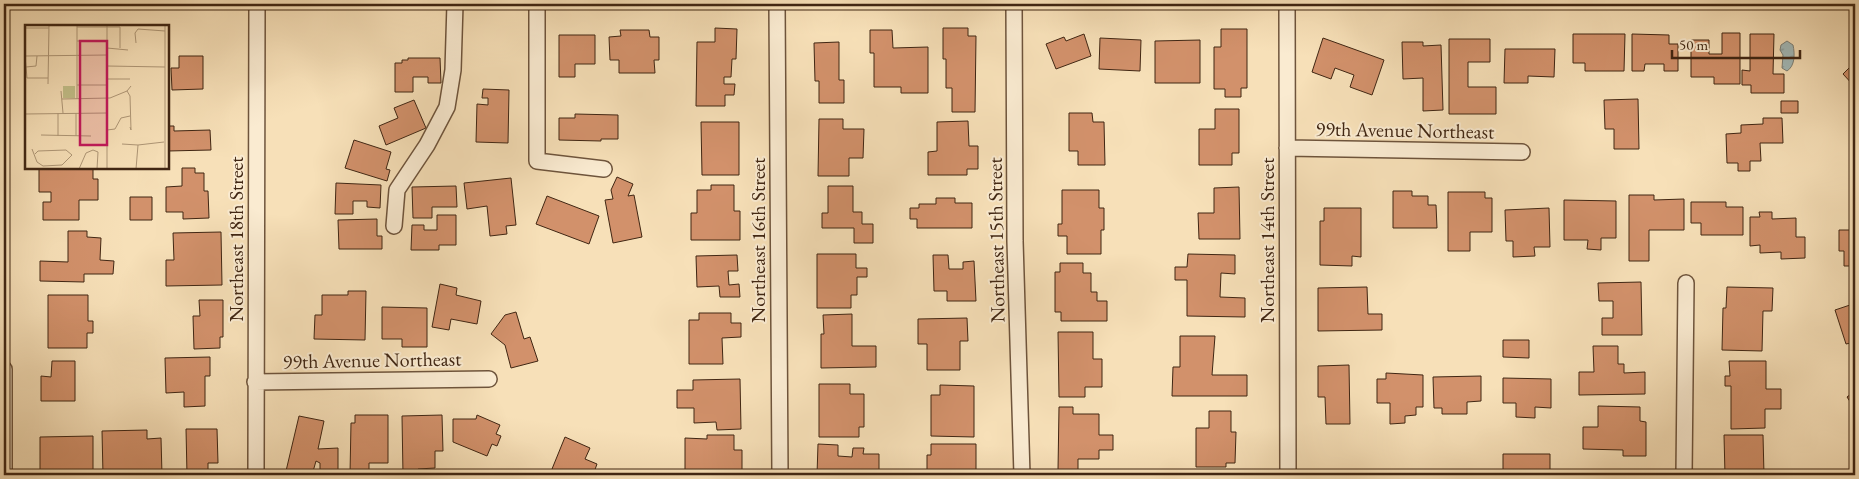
<svg xmlns="http://www.w3.org/2000/svg" width="1859" height="479" font-family="'EB Garamond',serif">
<style>
.water{fill:url(#water-ripples);stroke:#7b7f77}
.building{fill:#d2916b;stroke:#402613}
.lines{fill:none;stroke-linecap:round;stroke-linejoin:round}
.minor-casing{stroke:#6e543c;stroke-width:18}
.minor{stroke:#faebd1;stroke-width:15}
.labels{text-anchor:middle;stroke-width:4;stroke-linejoin:round;paint-order:stroke}
.street-label{font-size:20px;fill:#402613;stroke:#faebd1}
.inset-road{fill:none;stroke:#ae9676;stroke-width:1}
.view{fill:#c2185b;fill-opacity:0.15;stroke:#c2185b;stroke-width:2.5}
.inset-edge{fill:none;stroke:#402613;stroke-width:2.5}
</style>
<defs>
<pattern id="water-ripples" width="26" height="14" patternUnits="userSpaceOnUse" patternTransform="scale(1.25)"><rect width="26" height="14" fill="#a2baba"/><path d="M2 4q2-2 4 0t4 0M15 11q2-2 4 0t4 0" fill="none" stroke="#859796"/></pattern>
</defs>
<rect width="100%" height="100%" fill="#f7e0b8"/>
<filter id="stains"><feTurbulence type="fractalNoise" baseFrequency=".004" numOctaves="4"/><feColorMatrix values="0 0 0 0 .2 0 0 0 0 .09 0 0 0 0 .02 0 0 0 .5 -.17"/></filter>
<radialGradient id="worn" r=".72"><stop offset=".6" stop-color="#630" stop-opacity="0"/><stop offset="1" stop-color="#630" stop-opacity=".3"/></radialGradient>
<path class="water" d="M1787 41 1793 45C1795 54 1795 66 1787 71L1782 68 1783 55 1780 50 1781 45Z"/>
<path class="building" d="M715 28 737 29 736 59H732L731 77H724V84H735L734 95H725V106H696L697 42H715Z
M943 28H968V36H976L975 112H952V88H946V59H943Z
M1221 29H1247V88H1241V97H1225V89H1214V47H1221Z
M620 30H649L650 37H659V60H654L655 73H619V60H610L609 37 621 36Z
M870 30H892L893 48 928 47V93H901V87H874V53H870Z
M1722 33H1740V84H1714V77H1691V40H1709V54H1722Z
M1084 34 1091 56 1056 69 1046 44 1064 37 1066 41Z
M1573 34H1625L1624 71H1585V63H1573Z
M1632 34 1669 35V44H1678V71H1664V64H1645L1644 71H1632Z
M1750 34H1774L1773 74H1784V93H1751V85H1742V70L1750 71Z
M559 35H595V64H575V77H559Z
M1100 38 1141 40 1140 71 1099 69Z
M1323 38 1384 60 1372 95 1350 87 1354 75 1335 68 1331 79 1312 72Z
M1449 39H1490V62H1468V87H1496V114H1449Z
M1200 40V83H1155V41Z
M839 42V80H844V103H819V81H815L814 43Z
M1402 42H1423V46L1441 45 1443 110 1423 111V78L1403 79Z
M1505 49H1555L1554 77 1528 76V83H1504Z
M179 56H203V89L172 90 171 68H179Z
M408 58H440L441 83H428V77H413V92H395V63H402V60H408Z
M1855 62V87L1843 74Z
M483 89 509 90 508 143 476 142 477 104 488 105V98H482Z
M1638 99 1639 149H1614V129H1605L1604 100Z
M414 100 426 128 386 145 379 126 398 118 394 108Z
M1781 101H1798V113H1781Z
M1215 109H1239V153H1232V165H1199V129H1215Z
M1069 113H1092L1093 122H1104L1105 165H1078V151H1069Z
M575 114 618 115V139H601V141L559 140V118H575Z
M1763 118H1782L1783 143H1760L1761 161H1750V171H1738V163H1727L1726 134 1741 133V125L1763 124Z
M819 119H843V129H864L863 158H849V176H818Z
M968 121 969 146H978V169H967V175H928V152L937 151V122Z
M701 122H739V175H702Z
M168 126H174V131L210 130 211 150 168 151Z
M354 140 391 152 386 169 390 170 387 181 345 168Z
M39 168H93V179H98V200H79V220H43V202H51V192H39Z
M182 168H195V173H204V191H208L209 218 183 219V212H166V187L182 186Z
M617 177 633 184 628 196 634 195 642 237 613 243 605 200 613 199 611 190Z
M511 178 516 225 506 226 507 234 490 236 487 206 467 209 464 183Z
M336 183 381 185 380 208 367 207V201H353V214H335Z
M711 185H734V211H740V240H691V213H697V190H711Z
M456 186 457 207H432V218H413L412 187Z
M828 186H853V212H862V224H873V243H854V228H822V213H828Z
M1239 187 1240 239H1199L1198 213H1214V188Z
M1062 190H1099V208H1104V230H1101V254H1067V236H1058V224H1062Z
M1393 191H1412V196H1428V205H1436L1437 228H1393Z
M1448 192H1485V198H1492V232H1470V251H1448Z
M1629 195H1654V200L1684 199V230H1649V261H1629Z
M547 196 599 216 589 244 536 224Z
M130 197H152V220H130Z
M936 198H955V203H972V228H917V219H910V208H919V204H936Z
M1564 200 1616 201V238H1601V250L1587 249 1588 240H1564Z
M1691 202H1726V207H1743V235H1701V223H1691Z
M1324 208H1361V257L1352 256V266L1320 265V221H1324Z
M1549 208 1550 247H1534L1535 256 1513 257V241H1506L1505 210Z
M1759 212H1772V219L1796 218V237H1805V258L1781 259V252L1760 253V245L1750 246V217H1760Z
M437 215H456V245H439V250H411L412 225H424V230H437Z
M377 219V236H382V249H339L338 220Z
M1839 230H1855V266H1844V251H1839Z
M68 231H87V237L101 238 100 260 114 261 113 274H84V282L40 281V261L68 262Z
M221 232 222 285 166 286V260H174L173 233Z
M817 254H856V268H867V277H857V295H851V308H817Z
M1188 254 1235 255V274L1221 273 1220 297 1245 298V317L1187 316V280H1175V267H1187Z
M737 255 738 271H728L729 285 739 284 740 297H720L719 286 697 287 696 256Z
M933 255H948L949 269H963V262L974 261 976 301H947V291H934Z
M1060 263H1083V273H1091V292H1097V301H1107V321H1061V312H1055V272H1060Z
M1641 282 1642 335H1602V318H1613V301H1599L1598 283Z
M440 284 457 288 456 295 481 301 477 324 451 319 449 330 432 327Z
M1367 287 1368 314H1382V330L1318 331V288Z
M1727 287 1773 288 1772 311H1763L1762 351 1722 350 1723 308H1726Z
M348 291H366L365 340 314 339 315 315H322V295H348Z
M48 295H88V321H93V333H87V348H48Z
M1855 297V342L1846 344 1835 310 1853 304 1851 298Z
M199 300H223V337H220V348L194 349 193 316H200Z
M382 307 427 308V347H402V339H382Z
M516 312 524 339 530 337 538 361 511 368 505 345 491 334 505 315Z
M699 313H731V323H741V337L722 338 723 364H689V320H699Z
M852 314V346H876V367L821 368V334H824L823 315Z
M967 318 968 341H960V370H927V344H918V319Z
M1058 332H1093V359H1102V387H1085V397H1059Z
M1180 336H1215L1212 375H1247V396H1172L1173 367H1180Z
M1503 340H1529V358L1503 357Z
M1593 346H1618V364H1624V373L1645 372V394L1579 395V372H1594Z
M210 357V376H205V406L184 407V392L166 393 165 358Z
M52 361H75V401H41V376L51 377Z
M1729 361H1766V389H1781V409H1765V428L1731 429V386H1725V376H1730Z
M1349 365 1350 424H1326L1325 397H1318V366Z
M1386 373 1423 375V407H1416V415L1405 416V423L1390 424V403H1377V379H1386Z
M1481 376V401L1467 402V414H1442V408H1434L1433 377Z
M1503 378 1551 379V408L1535 407V418L1516 417V403H1503Z
M740 379 741 429 717 430 716 422 694 423V408H677V390H693V380Z
M1855 381V409L1847 397 1855 391 1850 384Z
M819 384H850V394H864V427H859V437H819Z
M940 385 974 386V437L931 436V395H940Z
M1598 406 1640 407V421L1646 422V456H1623V450L1583 449V427H1598Z
M1059 407H1073V414H1099V435H1113V450H1099V459H1078V471L1058 470Z
M1209 411H1231V432H1236L1235 463H1226V467H1196V428H1209Z
M355 415H388V463H369V475L350 474 351 423H355Z
M442 415 443 451H435V468L418 469 419 475H403L402 416Z
M477 415 500 425 496 434 501 436 497 446 492 444 487 456 453 442V419H476Z
M299 416 324 421 318 449 338 448V475H320V463L316 461 312 475 286 471Z
M186 429H217L218 463H208V475H187Z
M147 430V439L161 438 162 475H103L102 431Z
M707 435H734V450H742V475H685V438L707 439Z
M1724 435H1763L1764 475H1725Z
M93 436V475H40V437Z
M565 437 590 448 585 459 597 464 593 475H568L552 469Z
M818 444 838 445V456L852 457 853 448H864L863 454H879V475H817Z
M931 444H976V475H927V455H931Z
M1503 454H1550V475H1503Z
M1318 470H1351V475H1317Z"/>
<g class="lines">
<g class="minor-casing">
<path id="minor" d="M537 4V161L604 169
M777 4 780 475
M1014 4 1015 241 1022 475
M1287 4 1288 475
M1287 148 1522 152
M394 226 397 190 427 145 447 107 453 70 455 4
M4 369V475
M255 382 489 379
M256 475 257 4
M1684 475 1686 283"/>
</g>
<use href="#minor" class="minor"/>
</g>
<g class="labels">
<g class="street-label">
<text transform="translate(1405 130) rotate(1)" y="7">99th Avenue Northeast</text>
<text transform="translate(236 239) rotate(-90)" y="7">Northeast 18th Street</text>
<text transform="translate(758 240) rotate(-90)" y="7">Northeast 16th Street</text>
<text transform="translate(996 240) rotate(-91)" y="7">Northeast 15th Street</text>
<text transform="translate(1267 240) rotate(-90)" y="7">Northeast 14th Street</text>
<text transform="translate(372 360) rotate(-1)" y="7">99th Avenue Northeast</text>
</g>
</g>
<g transform="translate(25 25)">
<rect width="144" height="144" fill="#f7e0b8"/>
<path d="M38 61H50V73H38Z" fill="#c3c08a"/>
<path class="inset-road" d="M52 0V74M52 2H95V23M0 3H24M52 16H82M111 18 110 8 113 4 140 6M82 23 103 25M0 31 82 30M0 31 2 53H23M82 41 140 42M1 42 11 41 12 31M83 54H105M23 59 24 0M52 60H82M36 66 38 88M37 74 85 73 102 66M33 88V111M0 89 82 88M105 102 106 105 105 71 102 66 106 61M82 105 90 104 96 93 105 91M16 110 66 111M51 111V88M97 119 113 120M7 124 12 137 18 141 37 140 47 130 41 125 13 126 10 129M54 144 61 128 68 125 73 127 72 144M82 144V0M111 144 113 120 139 117M140 144V0"/>
<path class="view" d="M55 16H82V120H55Z"/>
<rect width="144" height="144" class="inset-edge"/>
</g>
<rect width="1859" height="479" fill="none" stroke="#f7e0b8" stroke-width="20"/>
<rect x="5" y="5" width="1849" height="469" fill="none" stroke="#402613" stroke-width="2.5"/>
<rect x="10" y="10" width="1839" height="459" fill="none" stroke="#402613"/>
<path d="M1672 50v8h128v-8" fill="none" stroke="#402613" stroke-width="2.5"/>
<text x="1679" y="50" font-size="15" fill="#402613" stroke="#faebd1" stroke-width="4" paint-order="stroke">50 m</text>
<rect width="100%" height="100%" filter="url(#stains)"/>
<rect width="100%" height="100%" fill="url(#worn)"/>
</svg>
